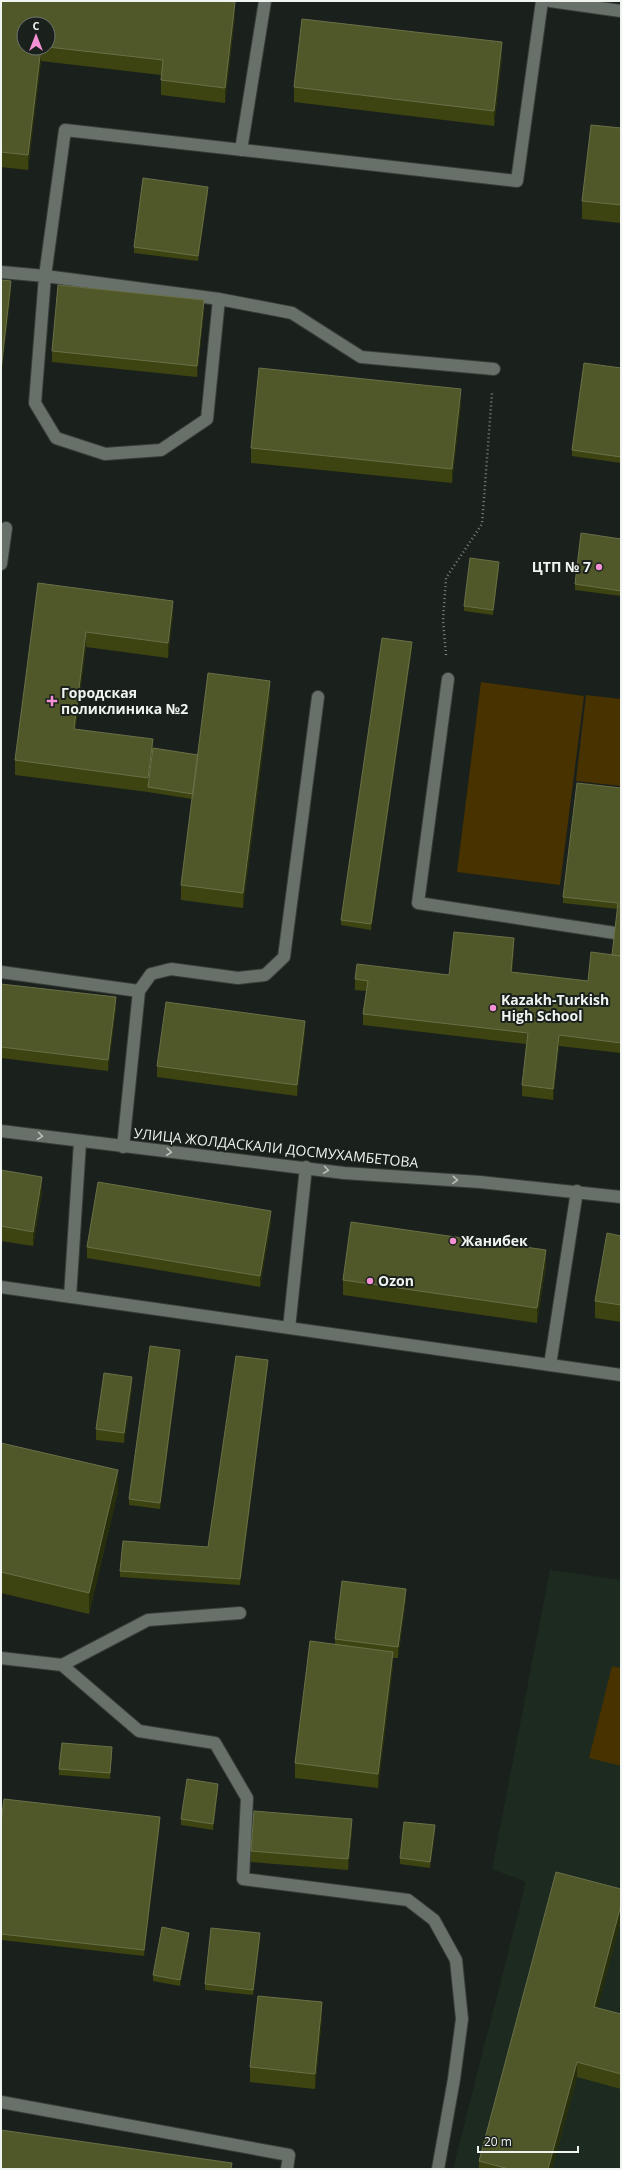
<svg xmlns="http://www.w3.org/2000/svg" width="622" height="2170" font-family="'Open Sans',sans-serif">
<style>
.built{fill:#1d2a20}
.green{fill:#473200}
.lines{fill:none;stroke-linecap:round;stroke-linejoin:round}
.minor-casing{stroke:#383e39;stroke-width:14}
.path{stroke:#7d837f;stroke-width:2.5;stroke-dasharray:1 3;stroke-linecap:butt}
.minor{stroke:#677069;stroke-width:12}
.wall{fill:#3d4411;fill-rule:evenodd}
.shaded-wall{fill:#272e0b}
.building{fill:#505729;stroke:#697048}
.oneway{stroke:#b9bfba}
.poi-dot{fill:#f491d4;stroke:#1a211c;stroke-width:1.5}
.labels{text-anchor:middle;stroke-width:4;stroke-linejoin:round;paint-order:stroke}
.poi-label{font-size:14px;font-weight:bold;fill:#eff4f0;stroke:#1a211c;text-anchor:start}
.street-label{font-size:14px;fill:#eff4f0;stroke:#1a211c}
</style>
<rect width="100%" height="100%" fill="#1a211c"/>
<path class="built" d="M550 1570 621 1580V2169H453L526 1882 492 1869Z"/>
<path class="green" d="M481 682 584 696 560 885 457 872Z
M586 695 621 699V786L576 781Z
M612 1666 621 1668V1766L589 1758Z"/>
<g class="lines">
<g class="minor-casing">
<path id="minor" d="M550 1 621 11
M241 150 265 1
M1 272 45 276 65 130 517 181 542 1
M219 299 207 419 161 450 105 454 56 438 35 403 45 276 219 299 292 313 361 357 494 369
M1 564 6 528
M448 679 418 903 615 933
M1 972 139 991
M1 1131 344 1173 480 1182 621 1197
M123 1147 139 991 151 974 171 969 238 978 265 975 284 957 318 697
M1 1287 550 1365 577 1191
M70 1297 80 1142
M289 1328 306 1167
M550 1365 621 1375
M1 1658 62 1665 139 1731 215 1743 247 1798 243 1879 408 1900 434 1920 456 1960 462 2019 454 2079 438 2169
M62 1665 148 1620 240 1613
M1 2102 289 2155 287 2169"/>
</g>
<path class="path" d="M446 655 443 620 446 578 482 524 492 393"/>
<use href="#minor" class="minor"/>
</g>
<path class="wall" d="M1 1 235 17 225 103 161 95V75L41 61 28 170 1 167ZM48 24V48H24Z
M502 57 494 126 294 102V87Z
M621 128V223L582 219V201Z
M208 192 198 261 134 253V247Z
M204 311 197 377 52 362V351Z
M621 368V463L572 456V450Z
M461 404 452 483 251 463V448Z
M621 539V596L575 590V584Z
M499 568 493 615 464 611V606Z
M38 583 173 615 168 658 86 647 75 729 153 748 198 755 270 696 243 908 181 900V885L192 799 148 792 15 775V760Z
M412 648 371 930 341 925V920Z
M621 788V1053L559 1046 553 1100 522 1096V1085L526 1044 363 1025V1014L366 991 355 990V979L449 975 514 949 512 972 588 981 612 955 618 909 563 903V897Z
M1 984 116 1008 108 1071 1 1058Z
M305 1032 297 1096 157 1077V1066Z
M1 1170 42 1192 33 1246 1 1241Z
M271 1222 260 1287 87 1258V1247Z
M621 1236V1322L595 1318V1301Z
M546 1265 537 1323 343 1295V1280Z
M180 1355 160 1509 129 1505V1499Z
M268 1365 240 1585 120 1577V1571L208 1547Z
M132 1388 124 1443 96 1440V1429Z
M1 1443 118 1491 89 1614 1 1593Z
M406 1600 398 1658H393V1667L378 1788 295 1778V1763L335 1644V1639Z
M112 1753 110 1779 59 1775V1769Z
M218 1790 213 1830 181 1825V1819Z
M1 1822 160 1823 144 1956 1 1940Z
M352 1830 348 1870 251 1862V1851Z
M435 1831 430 1868 400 1864V1858Z
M621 1889V1920L597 2008 621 2014V2089L577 2077 552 2169H479V2161Z
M189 1939 180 1986 153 1981V1975Z
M260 1939 253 1995 205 1990V1984Z
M322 2017 315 2089 250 2082V2067Z"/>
<path class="shaded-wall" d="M235 2V17L225 103V88Z
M502 42V57L494 126V111Z
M41 48V61L28 170V155Z
M208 187V192L198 261V256Z
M11 281V292L1 380V370Z
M204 300V311L197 377V366Z
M461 389V404L452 483V469Z
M499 562V568L493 615V610Z
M173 601V615L168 658V643Z
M86 632V647L74 744V729Z
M412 642V648L371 930V924Z
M270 681V696L243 908V893Z
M153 739V754L148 787V792V778Z
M514 938V949L511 983V972Z
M116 997V1008L108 1071V1060Z
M305 1021V1032L297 1096V1085Z
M559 1035V1046L553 1100V1089Z
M42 1177V1192L33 1246V1232Z
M271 1211V1222L260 1287V1276Z
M546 1250V1265L537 1323V1308Z
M180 1350V1355L160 1509V1503Z
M268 1360V1365L240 1585V1579Z
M132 1377V1388L124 1443V1433Z
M118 1470V1491L89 1614V1593Z
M406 1589V1600L398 1658V1647Z
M393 1652V1667L378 1788V1774Z
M112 1747V1753L110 1779V1773Z
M218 1784V1790L213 1830V1824Z
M160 1817V1823L144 1956V1950Z
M352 1819V1830L348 1870V1859Z
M435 1825V1831L430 1868V1862Z
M621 1905V1920L594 2022V2007Z
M189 1933V1939L180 1986V1980Z
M260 1933V1939L253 1995V1990Z
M322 2002V2017L315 2089V2074Z
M577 2062V2077L552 2169H548Z"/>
<path class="building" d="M1 1H223L235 2 225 88 161 80 163 60 48 47V24H24V48H41L28 155 1 152Z
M302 19 502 42 494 111 294 87Z
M591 125 621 128V205L582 201Z
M143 178 208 187 198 256 134 247Z
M1 280 11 281 1 370Z
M58 285 204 300 197 366 52 351Z
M584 363 621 368V457L572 450Z
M259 368 461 389 452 469 251 448Z
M581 533 621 539V591L575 584Z
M470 558 499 562 493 610 464 606Z
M38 583 173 601 168 643 86 632 74 729 153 739 148 778 15 760Z
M382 638 412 642 371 924 341 920Z
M208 673 270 681 243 893 181 885Z
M153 748 198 755 193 794 148 787Z
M577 783 621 788V956L612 955 618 903 563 897Z
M454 932 514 938 511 972 588 981 591 952 621 956V1043L559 1035 553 1089 522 1085 528 1033 363 1014 368 981 355 979 357 964 449 975Z
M1 984 116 997 108 1060 1 1047Z
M166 1002 305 1021 297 1085 157 1066Z
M1 1170 42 1177 33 1232 1 1226Z
M98 1182 271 1211 260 1276 87 1247Z
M351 1222 546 1250 537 1308 343 1280Z
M607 1233 621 1236V1305L595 1301Z
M150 1346 180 1350 160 1503 129 1499Z
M236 1356 268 1360 240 1579 120 1571 123 1541 208 1547Z
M104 1373 132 1377 124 1433 96 1429Z
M1 1443 118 1470 89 1593 1 1572Z
M342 1581 406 1589 398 1647 335 1639Z
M310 1641 393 1652 378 1774 295 1763Z
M62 1743 112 1747 110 1773 59 1769Z
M187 1779 218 1784 213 1824 181 1819Z
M4 1799 160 1817 144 1950 1 1934V1822Z
M254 1811 352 1819 348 1859 251 1851Z
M404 1822 435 1825 430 1862 400 1858Z
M556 1872 621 1889V1905L594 2007 621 2014V2074L577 2062 548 2169H509L479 2161Z
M162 1927 189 1933 180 1980 153 1975Z
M211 1928 260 1933 253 1990 205 1984Z
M258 1996 322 2002 315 2074 250 2067Z
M1 2130 232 2163 231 2169H1Z"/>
<defs><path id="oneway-chevron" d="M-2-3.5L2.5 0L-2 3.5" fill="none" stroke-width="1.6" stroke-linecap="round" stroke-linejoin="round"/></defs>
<g class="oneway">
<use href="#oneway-chevron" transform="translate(40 1136) rotate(8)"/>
<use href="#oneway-chevron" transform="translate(169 1152) rotate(6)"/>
<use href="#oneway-chevron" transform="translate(326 1170) rotate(8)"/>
<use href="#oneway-chevron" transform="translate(455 1180) rotate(4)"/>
</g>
<g class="poi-dot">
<circle cx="599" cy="567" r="4"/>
<path d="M50 695h4v4h4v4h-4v4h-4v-4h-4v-4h4z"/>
<circle cx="493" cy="1008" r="4"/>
<circle cx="453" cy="1241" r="4"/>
<circle cx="370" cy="1281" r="4"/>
</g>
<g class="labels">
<g class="poi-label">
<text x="591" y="572" text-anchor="end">ЦТП № 7</text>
<text x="61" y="698">Городская<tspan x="61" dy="16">поликлиника №2</tspan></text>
<text x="501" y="1005">Kazakh-Turkish<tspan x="501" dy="16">High School</tspan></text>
<text x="461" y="1246">Жанибек</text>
<text x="378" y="1286">Ozon</text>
</g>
<g class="street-label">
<text transform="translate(276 1148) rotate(6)" y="5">УЛИЦА ЖОЛДАСКАЛИ ДОСМУХАМБЕТОВА</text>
</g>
</g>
<rect width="622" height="2170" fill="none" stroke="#eff4f0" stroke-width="4"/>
<g transform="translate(36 36)"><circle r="19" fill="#1a211c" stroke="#6f7571"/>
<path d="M0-3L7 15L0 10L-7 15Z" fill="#f491d4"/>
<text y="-6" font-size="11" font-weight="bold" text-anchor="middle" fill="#eff4f0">С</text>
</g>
<path d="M478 2146v6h100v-6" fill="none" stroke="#eff4f0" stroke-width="2"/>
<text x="484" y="2146" font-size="12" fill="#eff4f0" stroke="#1a211c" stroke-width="3" paint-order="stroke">20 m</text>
</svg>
